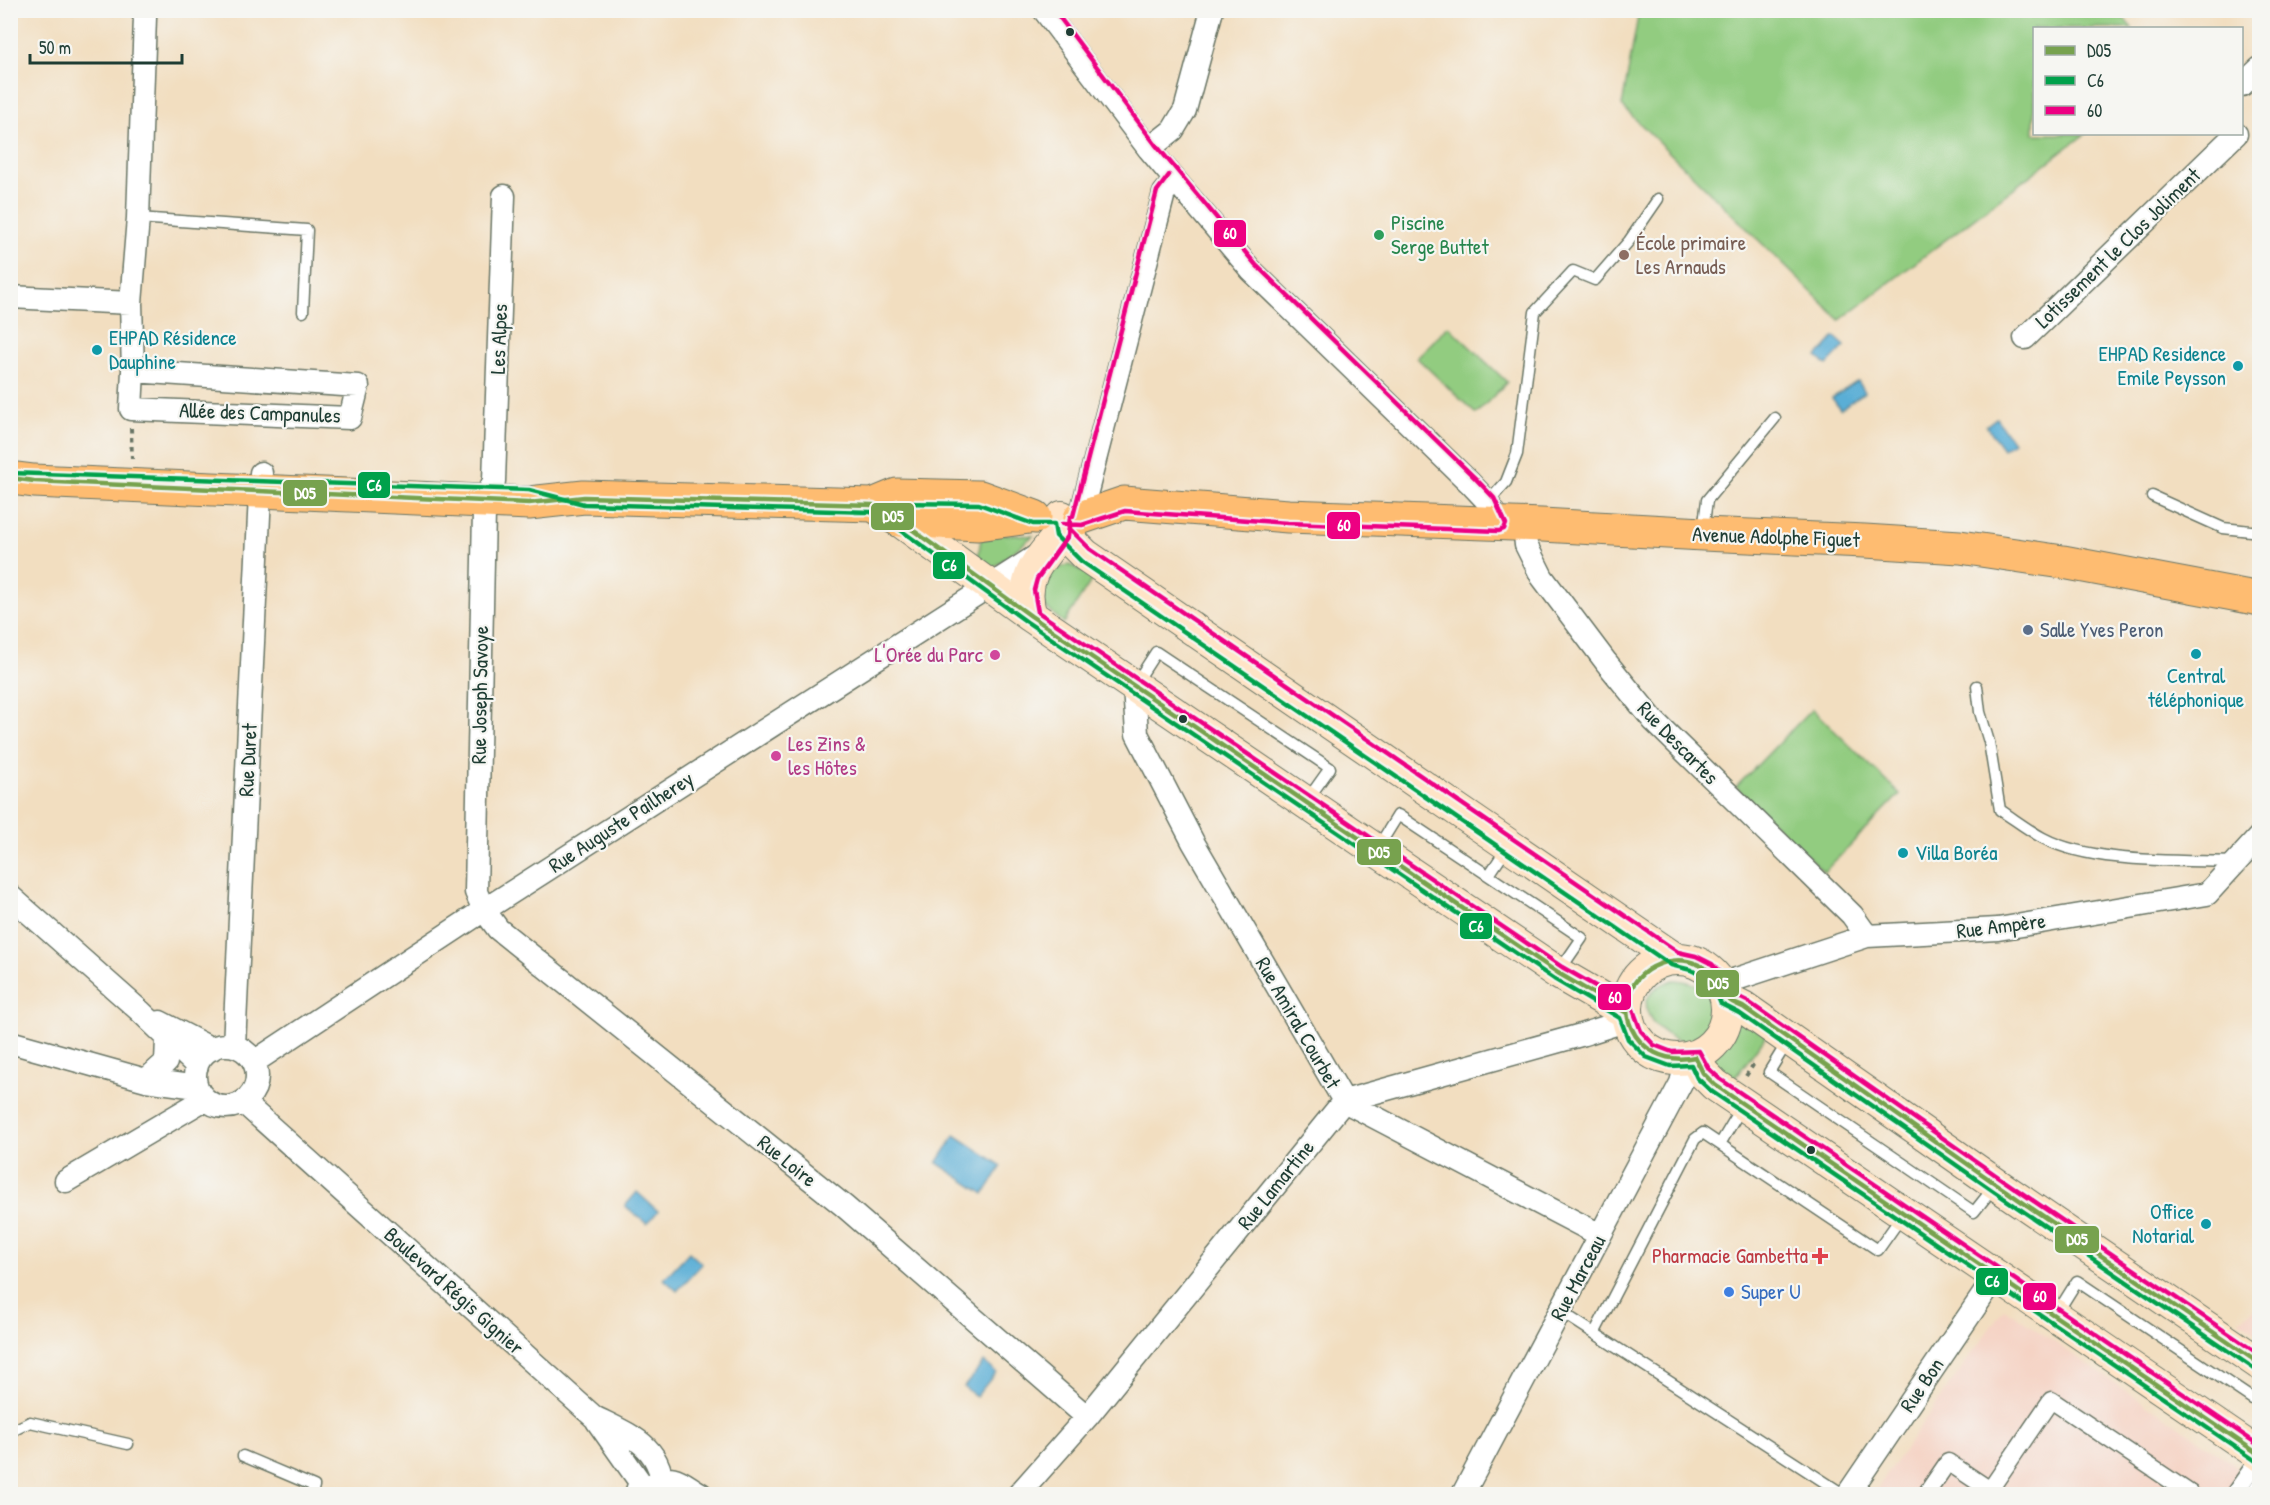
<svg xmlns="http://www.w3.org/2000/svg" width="2270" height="1505" font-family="'Patrick Hand',sans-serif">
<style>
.built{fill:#f5d2c3}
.green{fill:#92cc80;stroke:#58845a;stroke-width:1.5}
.water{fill:#5aaed6;stroke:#3c7685;stroke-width:1.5}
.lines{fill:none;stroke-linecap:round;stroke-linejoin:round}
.service-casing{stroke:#697565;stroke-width:13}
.pedestrian-casing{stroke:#697565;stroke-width:19}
.minor-casing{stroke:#697565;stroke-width:25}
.secondary-casing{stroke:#697565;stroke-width:34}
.primary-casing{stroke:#697565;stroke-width:35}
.path{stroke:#697565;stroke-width:4;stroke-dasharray:4.5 4.5;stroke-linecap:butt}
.service{stroke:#fff;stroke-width:10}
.pedestrian{stroke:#fff;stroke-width:16}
.minor{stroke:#fff;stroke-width:22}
.secondary{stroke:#ffe4c6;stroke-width:32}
.primary{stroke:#febc71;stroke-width:33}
.bus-1-casing{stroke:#f6f6f2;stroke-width:9}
.bus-2-casing{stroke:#f6f6f2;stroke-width:9}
.bus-3-casing{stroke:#f6f6f2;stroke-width:9}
.bus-1{stroke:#77a24e;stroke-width:4.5}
.bus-2{stroke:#00a14b;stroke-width:4.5}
.bus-3{stroke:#ed0082;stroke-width:4.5}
.bus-dot{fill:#1f3d34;stroke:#f6f6f2;stroke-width:2}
.leisure-dot{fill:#2e9e5b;stroke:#f6f6f2;stroke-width:2}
.education-dot{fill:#8d6e63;stroke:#f6f6f2;stroke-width:2}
.culture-dot{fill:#0f9aa8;stroke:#f6f6f2;stroke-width:2}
.service-dot{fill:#5c6f8a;stroke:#f6f6f2;stroke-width:2}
.hotel-dot{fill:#d1479c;stroke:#f6f6f2;stroke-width:2}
.health-dot{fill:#e0444e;stroke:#f6f6f2;stroke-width:2}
.shop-dot{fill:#3f7fe0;stroke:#f6f6f2;stroke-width:2}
.labels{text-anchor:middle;stroke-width:4.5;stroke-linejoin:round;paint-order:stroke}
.leisure-label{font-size:21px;fill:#27864d;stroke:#f6f6f2;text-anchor:start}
.education-label{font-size:21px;fill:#785e54;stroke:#f6f6f2;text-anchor:start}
.street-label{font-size:21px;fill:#1f3d34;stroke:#f6f6f2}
.culture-label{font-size:21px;fill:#0d838f;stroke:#f6f6f2;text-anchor:start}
.service-label{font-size:21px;fill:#4e5e75;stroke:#f6f6f2;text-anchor:start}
.hotel-label{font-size:21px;fill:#b23c85;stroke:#f6f6f2;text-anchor:end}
.health-label{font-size:21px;fill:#be3a42;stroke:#f6f6f2;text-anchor:end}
.shop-label{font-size:21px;fill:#366cbe;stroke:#f6f6f2;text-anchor:start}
.line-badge{stroke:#f6f6f2;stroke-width:2}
.badge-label{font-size:16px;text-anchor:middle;font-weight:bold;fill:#fff}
</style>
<rect width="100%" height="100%" fill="#f6f6f2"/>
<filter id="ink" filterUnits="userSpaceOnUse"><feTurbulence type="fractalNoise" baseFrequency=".0167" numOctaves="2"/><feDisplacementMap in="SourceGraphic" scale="12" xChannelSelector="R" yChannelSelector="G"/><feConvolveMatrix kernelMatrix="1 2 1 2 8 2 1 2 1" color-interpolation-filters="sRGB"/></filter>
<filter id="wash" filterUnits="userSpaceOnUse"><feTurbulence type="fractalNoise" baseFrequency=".008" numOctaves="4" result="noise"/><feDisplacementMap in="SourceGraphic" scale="24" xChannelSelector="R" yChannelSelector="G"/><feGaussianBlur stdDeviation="1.35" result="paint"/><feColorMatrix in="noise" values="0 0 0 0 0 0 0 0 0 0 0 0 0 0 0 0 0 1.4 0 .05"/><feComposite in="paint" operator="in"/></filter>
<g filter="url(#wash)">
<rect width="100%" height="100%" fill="#f2dec0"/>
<path class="built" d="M2259 1305V1334L2239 1320Z
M2004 1308 2201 1441 2243 1471 2260 1487 2259 1494H1873Z"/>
<path class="green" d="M2117 11 2132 28H2034V134H2085L1840 320 1622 106 1639 11Z
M1448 326 1507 382 1476 414 1417 358Z
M982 533 1033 536 989 571 977 563Z
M1068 565 1075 567 1093 578 1064 623C1039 602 1035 602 1049 571Z
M1812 709 1900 794 1824 872 1736 787Z
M1674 980C1702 982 1732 998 1710 1029 1705 1037 1701 1041 1692 1044 1654 1038 1621 995 1674 980Z
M1739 1018 1769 1032 1731 1083 1709 1062Z"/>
<path class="water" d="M1835 337 1845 346 1827 365 1817 357Z
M1858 381 1865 392 1840 409 1832 398Z
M1996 418 2013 442 2003 449 1986 426Z
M955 1135 1002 1166 984 1194 937 1163Z
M637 1192 658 1211 647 1224 625 1206Z
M689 1252 702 1264 677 1291 664 1279Z
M984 1362 996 1372 976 1397 964 1387Z"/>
</g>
<g filter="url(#ink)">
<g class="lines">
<g class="service-casing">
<path id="service" d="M138 218 307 230 303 312
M2152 496 2223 528 2260 532
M1488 502 1506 482 1517 454 1535 312 1573 271 1595 280 1629 241 1658 199
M1703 531 1707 500 1775 418
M1136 683 1156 652 1330 768 1308 799
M1977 686 1980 712 1989 742 2000 810C2014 819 2028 830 2043 838 2092 864 2178 860 2234 862
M1377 849 1398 815 1582 938 1560 970
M1489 875 1507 848
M1788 1041 1769 1072 1974 1212 1994 1187
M1720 1144 1742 1107
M1560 1311 1843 1494
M2057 1313 2077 1281 2260 1404
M1595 1332 1695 1139 1703 1133 1878 1250 1902 1216
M10 1432 30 1422 128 1444
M243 1456 314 1486 312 1494
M2250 1494 2260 1480"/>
</g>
<g class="pedestrian-casing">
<path id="pedestrian" d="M1926 1494 1948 1462 1990 1490
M1987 1494 2051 1400 2191 1494
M2234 1494 2260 1457"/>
</g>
<g class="minor-casing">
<path id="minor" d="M1044 10 1149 149 1251 270 1470 483 1488 502 1499 524
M2242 85 2260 68
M1149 149 1173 130 1185 110 1212 10
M504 196 494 481 484 501V512L476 892 484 910 498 929 844 1206 1087 1417
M10 297 131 303
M2025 338 2236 134
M133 371 358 386 350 418 131 409 133 371 131 303 138 218 145 17 141 10
M1080 518 1164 193 1175 180
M1524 525 1526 545 1542 577 1606 662 1654 721 1852 915 1867 936
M1134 686 1137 734 1193 842 1344 1101 1600 1235
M10 896 140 1011 197 1066
M1721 984 1867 936 1998 929 2207 894 2260 836
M160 1022 212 1049
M10 1042 146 1080 197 1087
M195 1076a31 31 0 1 1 62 0a31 31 0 1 1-62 0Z
M234 1046 261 473
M254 1062 484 910 1041 553
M146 1080 166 1062 167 1039
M243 1102 594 1417C632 1436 663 1446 663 1494
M66 1181 205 1099
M597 1421 640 1482 636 1494
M653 1484C673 1470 683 1484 701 1494
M1019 1494 1087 1417 1344 1101 1581 1035 1628 1020
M1463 1494 1681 1083 1687 1059
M1848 1494 1996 1276"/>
</g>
<g class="secondary-casing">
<path id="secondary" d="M1062 517V532L1085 555 1675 959
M899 520 1031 616 1376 850 1558 973 1627 1013
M1031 616C1019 578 1039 560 1062 532
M1627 1009a50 50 0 1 1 100 0a50 50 0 1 1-100 0Z
M1727 999 1743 1007 1996 1184 2260 1364
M1695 1057 1703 1073 1715 1085 2260 1455"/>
</g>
<g class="primary-casing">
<path id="primary" d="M10 478 34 481 529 503 584 497 873 505 897 495 980 497 1035 517
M873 505 899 520 978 524 1029 517
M1080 518 1124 503 1288 516 1542 525 1703 534 1865 541 1960 547 2063 562 2260 599"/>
</g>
<path class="path" d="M131 428 132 459
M1746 1076 1755 1062"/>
<use href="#service" class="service"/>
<use href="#pedestrian" class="pedestrian"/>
<use href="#minor" class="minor"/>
<use href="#secondary" class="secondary"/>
<use href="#primary" class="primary"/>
<g class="bus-1-casing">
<path id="bus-1" d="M10 478 34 481 529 503 584 497 873 505 899 520 1031 616 1558 973 1627 1013
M1695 1057C1633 1071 1601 995 1653 967 1667 960 1683 958 1697 964 1717 972 1716 986 1727 998 1730 1002 1738 1005 1743 1007L1996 1184 2260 1364
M1695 1057 1703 1073 1715 1085 2260 1455"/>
</g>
<g class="bus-2-casing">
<path id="bus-2" d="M10 473 529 490 584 504 871 512 895 526 1027 622 1554 979 1620 1018 1628 1039 1646 1057 1670 1066 1691 1065 1697 1078 1711 1091 2256 1461
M855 512H874L898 503 979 504 1033 524H1054L1056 536 1081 561 1671 965 1691 970 1703 976 1713 986 1721 1004 1739 1013 1992 1190 2256 1370"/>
</g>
<g class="bus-3-casing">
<path id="bus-3" d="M1054 10 1155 144 1256 265 1475 478 1494 498 1506 524 1504 529 1499 531 1288 523 1125 511 1082 525 1062 524
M1073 516 1157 191 1169 175
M1070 517 1068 536 1037 579 1034 590 1038 612 1562 967 1632 1007 1641 1031 1654 1045 1672 1052 1699 1051 1709 1069 1720 1079 2260 1446
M1070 517V529L1090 549 1678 952 1696 956 1712 964 1725 978 1733 994 1747 1001 2000 1178 2260 1355"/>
</g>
<use href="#bus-1" class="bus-1"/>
<use href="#bus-2" class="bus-2"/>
<use href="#bus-3" class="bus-3"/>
</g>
</g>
<g class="bus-dot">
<circle cx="1070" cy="32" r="5"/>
<circle cx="1183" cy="719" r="5"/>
<circle cx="1811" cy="1150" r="5"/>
</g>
<circle class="leisure-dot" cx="1379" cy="235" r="6"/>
<circle class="education-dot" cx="1624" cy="255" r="6"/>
<g class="culture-dot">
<circle cx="97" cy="350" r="6"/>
<circle cx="2238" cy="366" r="6"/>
<circle cx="2196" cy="654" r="6"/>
<circle cx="1903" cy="853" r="6"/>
<circle cx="2206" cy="1224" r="6"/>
</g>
<circle class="service-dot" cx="2028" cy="630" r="6"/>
<g class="hotel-dot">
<circle cx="995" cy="655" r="6"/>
<circle cx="776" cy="756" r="6"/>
</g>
<path class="health-dot" d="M1817 1247h6v6h6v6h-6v6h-6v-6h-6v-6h6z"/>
<circle class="shop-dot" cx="1729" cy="1292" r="6"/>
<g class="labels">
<g class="leisure-label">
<text x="1391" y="230">Piscine<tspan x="1391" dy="24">Serge Buttet</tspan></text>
</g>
<g class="education-label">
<text x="1636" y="250">École primaire<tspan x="1636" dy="24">Les Arnauds</tspan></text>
</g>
<g class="street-label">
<text transform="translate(2118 248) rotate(-44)" y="7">Lotissement le Clos Joliment</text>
<text transform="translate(499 339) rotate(-88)" y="7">Les Alpes</text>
<text transform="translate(260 413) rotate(2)" y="7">Allée des Campanules</text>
<text transform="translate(1776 537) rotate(2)" y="7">Avenue Adolphe Figuet</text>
<text transform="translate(480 695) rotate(-89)" y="7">Rue Joseph Savoye</text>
<text transform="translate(1678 743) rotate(46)" y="7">Rue Descartes</text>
<text transform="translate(248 760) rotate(-87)" y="7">Rue Duret</text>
<text transform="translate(621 822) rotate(-33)" y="7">Rue Auguste Pailherey</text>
<text transform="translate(2001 926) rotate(-7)" y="7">Rue Ampère</text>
<text transform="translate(1298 1023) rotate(60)" y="7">Rue Amiral Courbet</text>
<text transform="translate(787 1161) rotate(39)" y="7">Rue Loire</text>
<text transform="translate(1276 1185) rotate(-51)" y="7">Rue Lamartine</text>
<text transform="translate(1578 1278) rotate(-62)" y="7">Rue Marceau</text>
<text transform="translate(454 1291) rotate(42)" y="7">Boulevard Régis Gignier</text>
<text transform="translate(1922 1385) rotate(-56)" y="7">Rue Bon</text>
</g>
<g class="culture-label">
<text x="109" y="345">EHPAD Résidence<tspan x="109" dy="24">Dauphine</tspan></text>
<text x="2226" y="361" text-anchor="end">EHPAD Residence<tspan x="2226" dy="24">Emile Peysson</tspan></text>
<text x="2196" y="683" text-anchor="middle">Central<tspan x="2196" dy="24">téléphonique</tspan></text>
<text x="1915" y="860">Villa Boréa</text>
<text x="2194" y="1219" text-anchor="end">Office<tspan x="2194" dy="24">Notarial</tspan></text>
</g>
<g class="service-label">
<text x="2040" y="637">Salle Yves Peron</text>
</g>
<g class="hotel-label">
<text x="983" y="662">L'Orée du Parc</text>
<text x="788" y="751" text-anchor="start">Les Zins &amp;<tspan x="788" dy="24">les Hôtes</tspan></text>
</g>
<g class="health-label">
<text x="1808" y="1263">Pharmacie Gambetta</text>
</g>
<g class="shop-label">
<text x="1741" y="1299">Super U</text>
</g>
</g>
<g class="line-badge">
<rect x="1213" y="219" width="34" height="29" rx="6" fill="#ed0082"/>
<rect x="357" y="471" width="34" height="28" rx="6" fill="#00a14b"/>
<rect x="282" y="479" width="46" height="28" rx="6" fill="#77a24e"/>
<rect x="870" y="502" width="45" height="29" rx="6" fill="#77a24e"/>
<rect x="1326" y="511" width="35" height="29" rx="6" fill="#ed0082"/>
<rect x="932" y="551" width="34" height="29" rx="6" fill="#00a14b"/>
<rect x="1356" y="838" width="46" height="28" rx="6" fill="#77a24e"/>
<rect x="1459" y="912" width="34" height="28" rx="6" fill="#00a14b"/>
<rect x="1695" y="969" width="45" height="29" rx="6" fill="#77a24e"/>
<rect x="1597" y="983" width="35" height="28" rx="6" fill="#ed0082"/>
<rect x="2054" y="1225" width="46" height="29" rx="6" fill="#77a24e"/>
<rect x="1975" y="1267" width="34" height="29" rx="6" fill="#00a14b"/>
<rect x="2022" y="1282" width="35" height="29" rx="6" fill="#ed0082"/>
</g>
<g class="badge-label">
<text x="1230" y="239">60</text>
<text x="374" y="491">C6</text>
<text x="305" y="499">D05</text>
<text x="893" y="522">D05</text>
<text x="1344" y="531">60</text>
<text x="949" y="571">C6</text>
<text x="1379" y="858">D05</text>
<text x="1476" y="932">C6</text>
<text x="1718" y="989">D05</text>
<text x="1615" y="1003">60</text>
<text x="2077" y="1245">D05</text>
<text x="1992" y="1287">C6</text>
<text x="2040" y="1302">60</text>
</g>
<rect width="2270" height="1505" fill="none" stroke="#f6f6f2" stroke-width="36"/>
<rect x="2033" y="27" width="210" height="108" fill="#f6f6f2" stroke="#a0aca6" stroke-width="1.5"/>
<rect x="2045" y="46" width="30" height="9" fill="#77a24e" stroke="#a0aca6" stroke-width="1.5"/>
<text x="2087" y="57" font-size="18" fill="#1f3d34">D05</text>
<rect x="2045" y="76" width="30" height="9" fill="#00a14b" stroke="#a0aca6" stroke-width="1.5"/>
<text x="2087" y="87" font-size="18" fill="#1f3d34">C6</text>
<rect x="2045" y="106" width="30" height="9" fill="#ed0082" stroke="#a0aca6" stroke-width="1.5"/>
<text x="2087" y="117" font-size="18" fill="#1f3d34">60</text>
<path d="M30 54v9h152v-9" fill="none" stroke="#1f3d34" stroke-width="3"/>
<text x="39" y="54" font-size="18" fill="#1f3d34" stroke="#f6f6f2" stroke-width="4.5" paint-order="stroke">50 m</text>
</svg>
